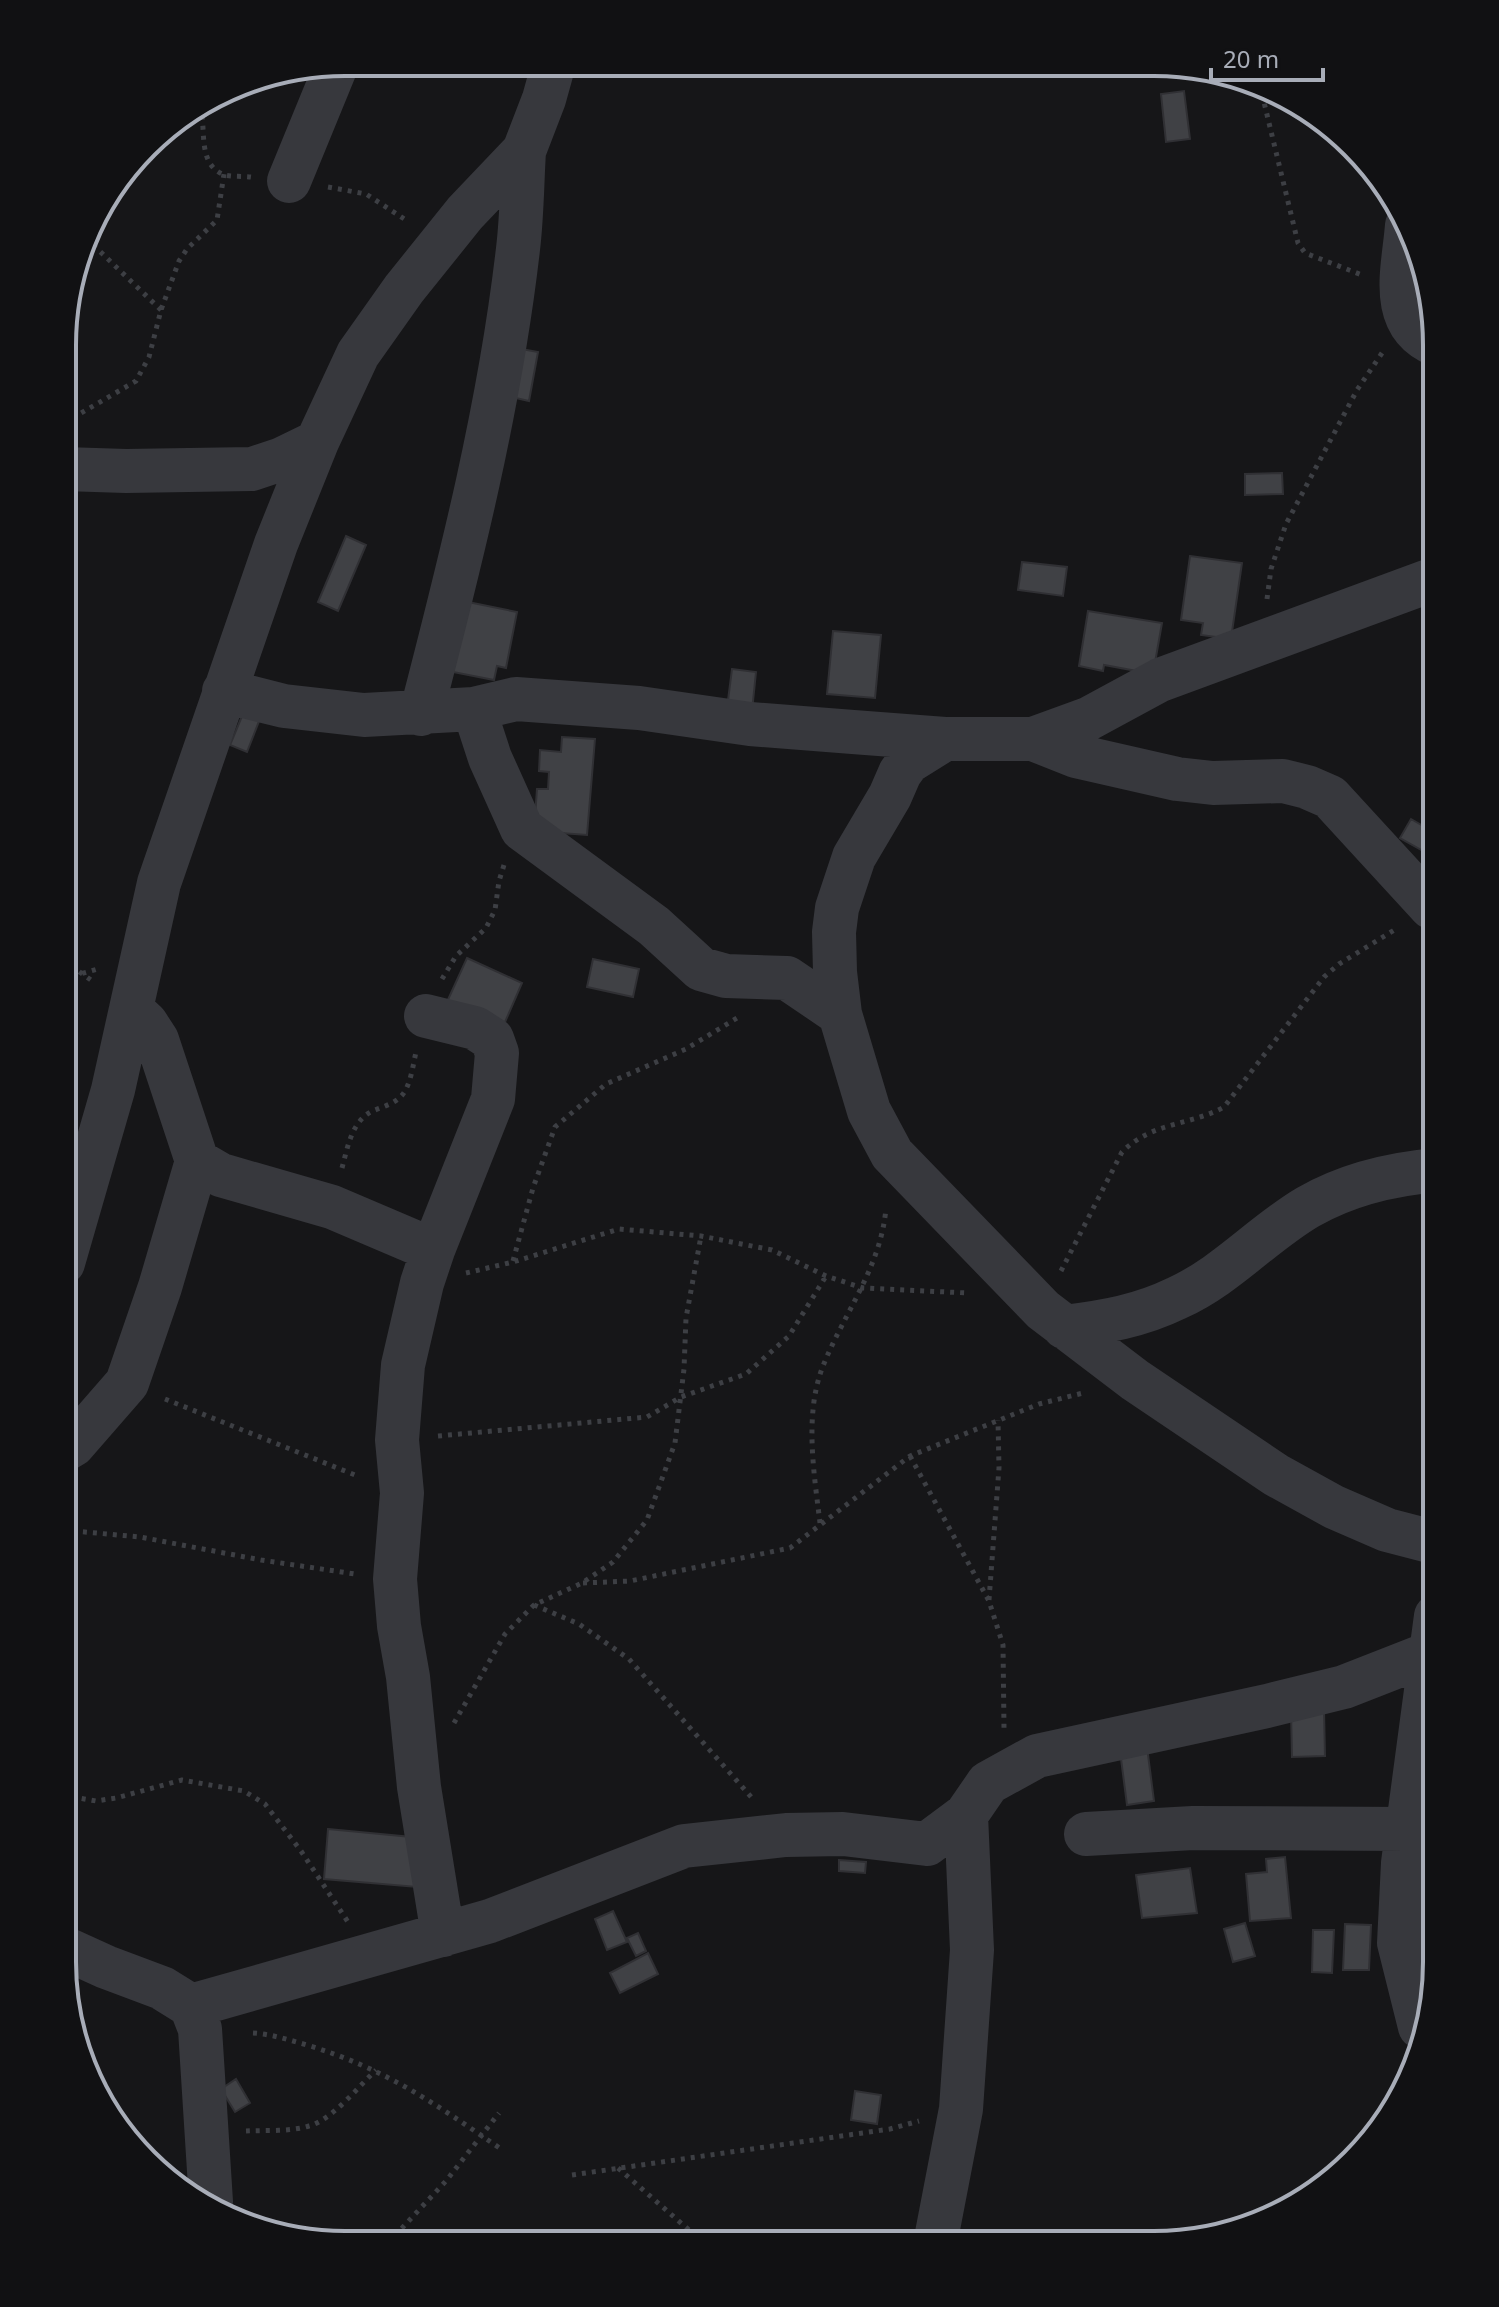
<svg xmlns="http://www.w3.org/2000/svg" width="1499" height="2307" font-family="'Noto Sans',sans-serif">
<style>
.building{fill:#404145;stroke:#303034;stroke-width:2}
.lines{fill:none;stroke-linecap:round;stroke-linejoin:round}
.path{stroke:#3d3f44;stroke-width:5;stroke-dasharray:4 6;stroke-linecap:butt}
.street{stroke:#37383d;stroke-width:44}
.rim{fill:none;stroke:#a8adb8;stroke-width:4}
</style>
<rect width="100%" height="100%" fill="#161618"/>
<path class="building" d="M1184 91 1190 139 1166 142 1161 94Z
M516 348 538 352 529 401 507 396Z
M1282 473 1283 494 1245 495V474Z
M346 536 366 545 338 611 318 602Z
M1190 556 1242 563 1231 639 1201 635 1203 623 1181 620Z
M1022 562 1067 567 1063 596 1018 590Z
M468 602 517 612 506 668 497 666 494 680 453 672Z
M1088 611 1162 623 1153 674 1104 665 1103 671 1079 666Z
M833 631 881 635 875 698 827 694Z
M732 669 756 672 752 711 727 708Z
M247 704 263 711 247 752 230 745Z
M562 737 595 739 587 835 534 831 537 789H548L549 772 539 771 540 750 561 752Z
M1411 819 1437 834V847L1432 856 1400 838Z
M467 958 522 983 502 1029 446 1004Z
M593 959 639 969 633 997 587 987Z
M1324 1710 1325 1756 1292 1757 1291 1711Z
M1147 1747 1154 1801 1127 1805 1120 1751Z
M328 1829 422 1838 417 1887 324 1879Z
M1285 1857 1291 1918 1250 1921 1246 1874 1267 1872 1266 1859Z
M839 1860 866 1862 865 1873 839 1871Z
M1190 1868 1197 1913 1142 1918 1136 1875Z
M1428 1906 1436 1907V1957L1422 1955Z
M613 1911 627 1942 607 1950 595 1919Z
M1245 1923 1255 1956 1233 1962 1224 1929Z
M1345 1924 1371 1925 1369 1970H1343Z
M1313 1930H1334L1332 1973 1312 1972Z
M638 1933 646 1951 636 1956 627 1938Z
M648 1953 658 1974 620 1993 610 1973Z
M236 2079 250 2103 235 2112 221 2089Z
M855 2091 881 2095 877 2124 851 2120Z"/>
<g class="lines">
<path class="path" d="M1262 94 1298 243 1305 253 1362 275
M200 106C207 128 196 165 225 175 233 177 243 176 251 177
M328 187 366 194 409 222
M86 238 161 310
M64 423 136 381 149 357 161 310 179 261 187 249 217 220 224 174
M1267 599 1271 569 1286 524 1357 390 1382 353
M63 960 95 983
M63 979 101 968
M442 979 456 956 486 928 495 910 499 881 504 865
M342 1168C348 1146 352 1119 375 1110 385 1106 396 1103 403 1094 411 1083 413 1065 416 1052
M513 1261 533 1188 555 1127 606 1084 686 1049 737 1018
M1061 1271 1122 1152C1153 1121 1190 1126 1224 1107L1324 977 1339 964 1396 929
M466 1273 513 1262 619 1229 701 1236 772 1250 826 1276 863 1288 968 1293
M165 1399 360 1477
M438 1436 647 1417 681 1397 746 1374 789 1336 826 1276
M910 1456 989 1601 1003 1645 1004 1729
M820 1523C814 1473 804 1414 823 1366 844 1313 881 1267 886 1208
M63 1530 140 1537 261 1560 355 1574
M583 1583 630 1581 790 1548 910 1456 1039 1404 1083 1393
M989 1600 999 1468 998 1420
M534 1605 579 1624 629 1659 753 1799
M454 1723 505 1634 534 1605 582 1583 613 1562 647 1520 675 1443 684 1369 686 1318 701 1236
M62 1795 96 1801 116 1798 182 1780 244 1791 265 1804 301 1851 348 1922
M253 2033C271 2034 289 2040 307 2045 386 2069 434 2103 501 2149
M246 2131C266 2130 289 2132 309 2126 332 2120 359 2086 376 2070
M618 2168 705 2244
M572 2175 890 2129 919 2121
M388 2243 446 2181 499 2113"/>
<path class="street" d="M289 181 337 64
M1407 225C1404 268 1386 324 1437 345
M64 469 126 471 252 469 282 459 317 442
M224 691 284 706 364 715 474 709 516 699 639 708 750 724 853 732 945 739H1033L1088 719 1160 680 1437 578
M474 709 490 758 522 829 654 926 701 969 726 976 787 978 840 1014
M421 714C461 560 500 406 518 249 522 216 522 184 524 151
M945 739 908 762 900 773 890 796 854 857 837 908 834 932 835 972 840 1014 869 1111 892 1154 1043 1310 1135 1380 1276 1475 1334 1507 1387 1530 1437 1543
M1033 739 1076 756 1177 779 1213 783 1283 781 1307 787 1330 797 1431 907 1437 910
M131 1009 146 1023 157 1040 197 1161 221 1175 332 1207 433 1250
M426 1016 475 1028 492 1039 497 1053 493 1099 433 1250 422 1283 403 1365 397 1440 402 1493 395 1579 399 1626 408 1677 419 1787 443 1935
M63 1263 113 1090 159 883 276 544 317 442 358 354 404 289 465 213 524 151 544 99 554 63
M1064 1327C1105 1322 1140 1316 1177 1298 1226 1276 1262 1234 1308 1207 1348 1184 1391 1174 1437 1170
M63 1451 73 1445 127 1383 160 1287 197 1161
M1086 1834 1193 1828 1407 1829
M62 1947 106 1967 162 1988 191 2006 200 2029 211 2202
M191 2006 490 1921 684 1846 786 1835 843 1834 927 1844 966 1815 988 1783 1037 1756 1267 1706 1344 1687 1431 1653
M1420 2027 1399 1943 1403 1863 1436 1616
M935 2244 961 2109 972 1950 966 1815"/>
</g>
<path d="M0 0H1499V2307H0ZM345 76H1154A269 269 0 0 1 1423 345V1962A269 269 0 0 1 1154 2231H345A269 269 0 0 1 76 1962V345A269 269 0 0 1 345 76Z" fill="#111113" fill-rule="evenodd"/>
<path class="rim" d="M345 76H1154A269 269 0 0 1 1423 345V1962A269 269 0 0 1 1154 2231H345A269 269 0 0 1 76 1962V345A269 269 0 0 1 345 76Z"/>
<path d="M1211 68v12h112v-12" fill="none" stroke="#a8adb8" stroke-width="4"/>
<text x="1223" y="68" font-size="24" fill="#a8adb8" stroke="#111113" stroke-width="6" paint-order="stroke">20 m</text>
</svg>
